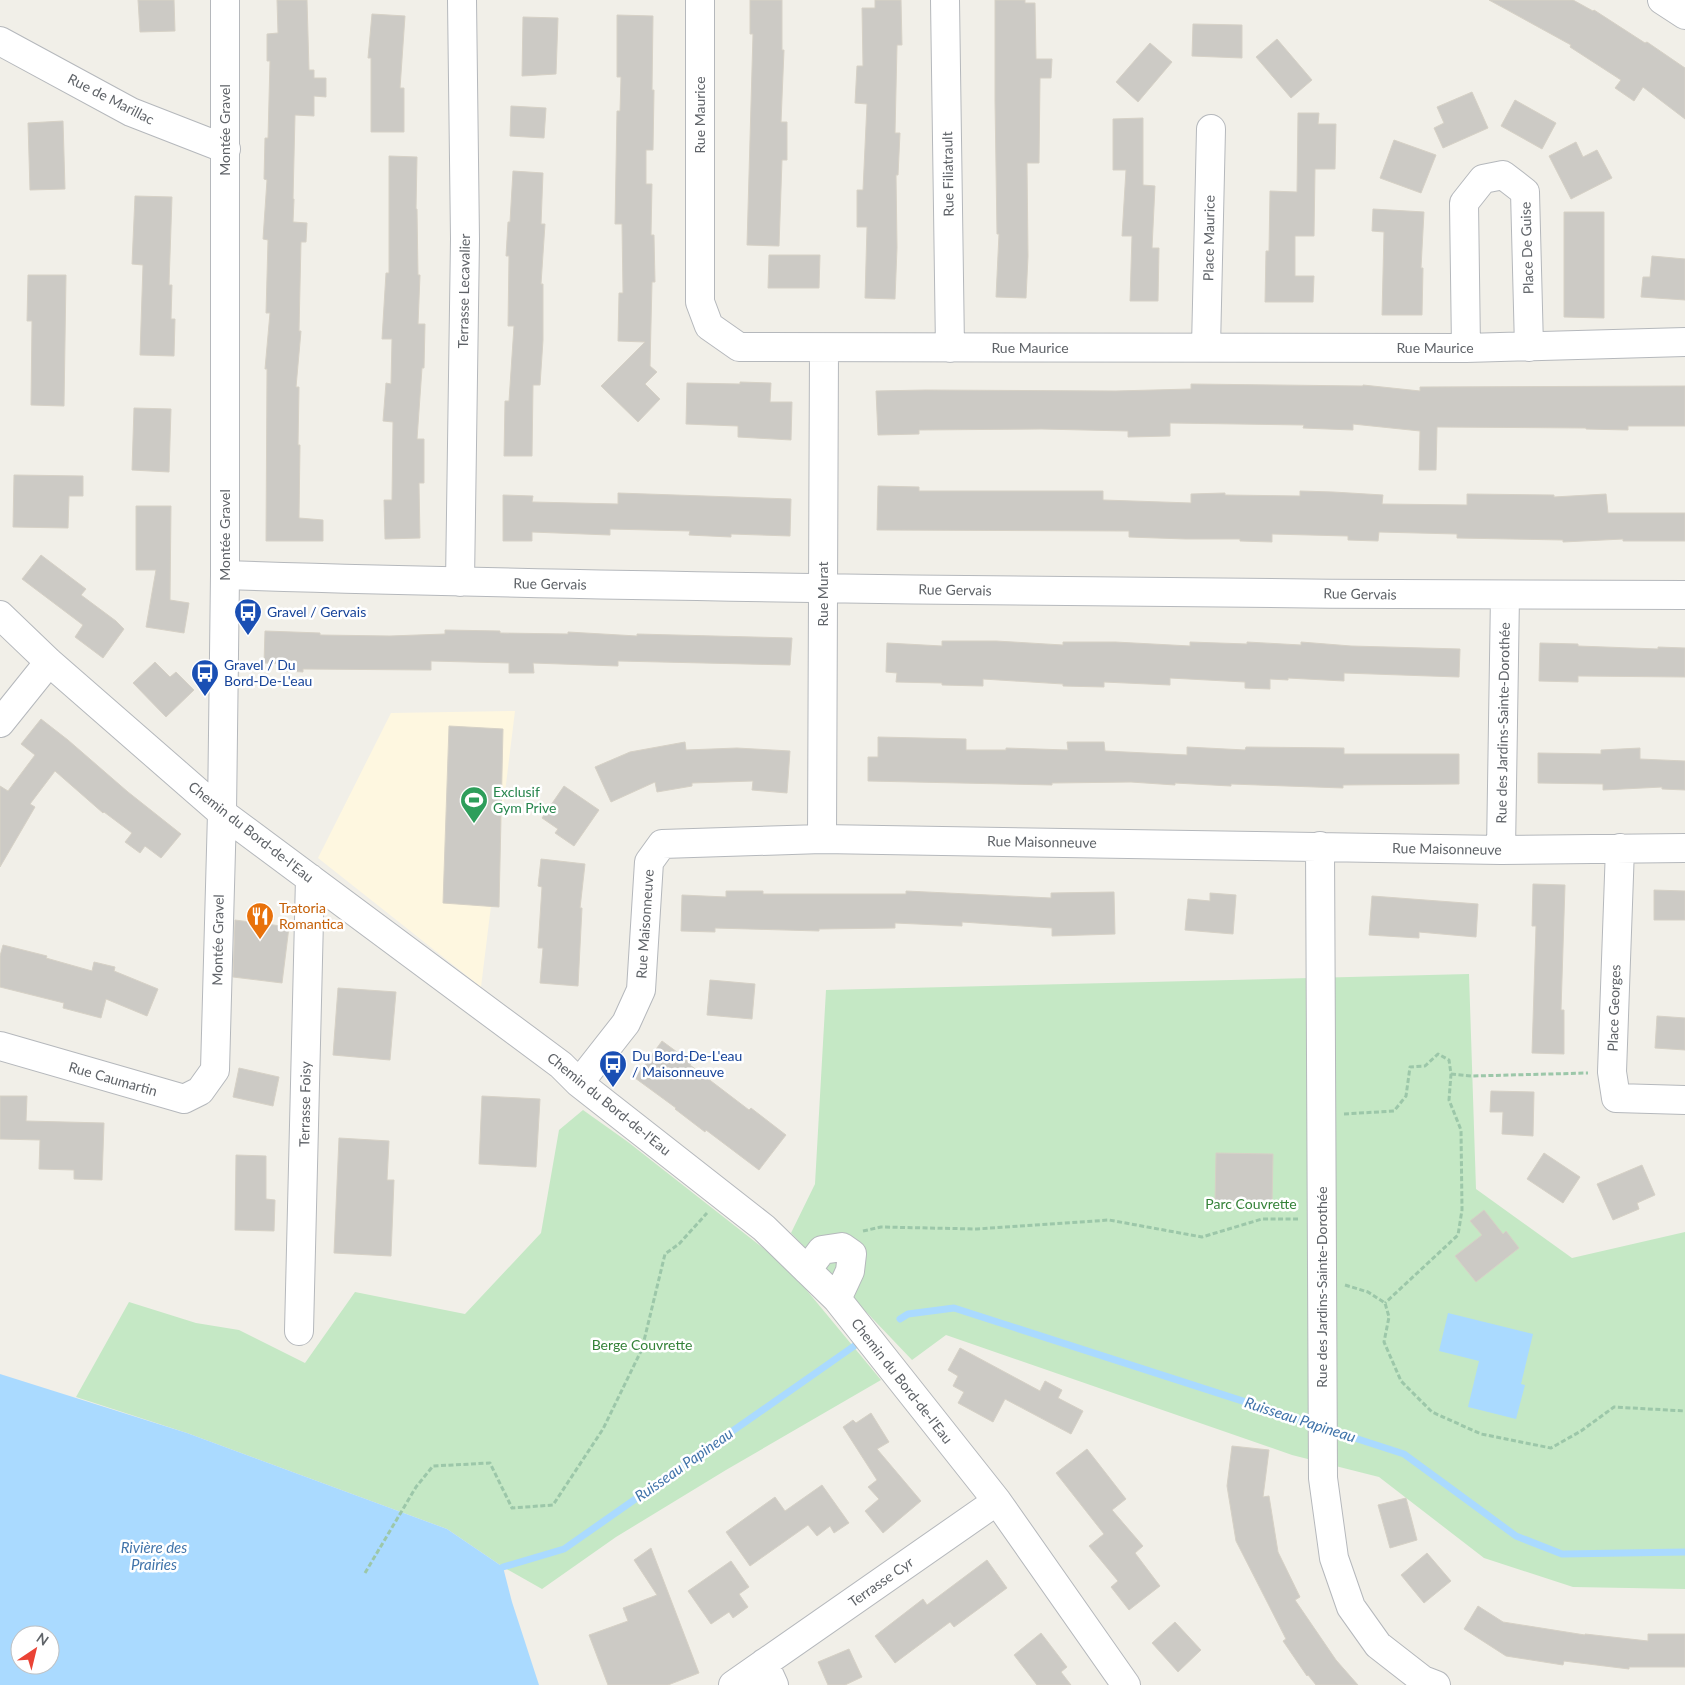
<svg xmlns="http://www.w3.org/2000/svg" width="1685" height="1685" font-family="Lato,sans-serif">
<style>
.commercial{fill:#fef7e0}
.green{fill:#c5e8c5}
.water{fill:#aadaff;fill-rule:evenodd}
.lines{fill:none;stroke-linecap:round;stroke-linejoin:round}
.stream{stroke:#aadaff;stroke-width:7}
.building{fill:#cccac5;stroke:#d6d1c6}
.minor-casing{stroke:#b5b8bc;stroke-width:30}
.path{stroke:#9cc7a9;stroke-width:3;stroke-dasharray:5 2.5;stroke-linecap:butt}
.minor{stroke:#fff;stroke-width:28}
.labels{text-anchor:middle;stroke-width:5;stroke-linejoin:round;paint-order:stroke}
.street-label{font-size:14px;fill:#5f6368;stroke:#fff}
.transit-label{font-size:14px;fill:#164399;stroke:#fff;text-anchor:start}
.leisure-label{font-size:14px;fill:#27864d;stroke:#fff;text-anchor:start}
.food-label{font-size:14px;fill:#c56008;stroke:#fff;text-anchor:start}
.park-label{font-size:14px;fill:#348238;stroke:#fff}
.water-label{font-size:15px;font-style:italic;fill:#4174aa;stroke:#fff}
</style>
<rect width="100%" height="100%" fill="#f1efe8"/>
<path class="commercial" d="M515 711 481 987 318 858 391 713Z"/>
<path class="green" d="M1469 974 1476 1189 1572 1258 1685 1232V1589L1573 1587 1484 1558 1379 1477 1292 1455 946 1335 912 1360 791 1233 815 1184 826 990Z
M583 1110 628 1142 772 1255 799 1281 881 1380 726 1470 616 1537 542 1589 503 1567 447 1529 187 1433 76 1397 129 1302 196 1323 239 1330 305 1363 355 1292 465 1314 541 1233 559 1130Z"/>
<path class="water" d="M1448 1313 1533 1334 1521 1384 1525 1385 1516 1419 1468 1407 1479 1361 1439 1351Z
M0 1374 187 1433 447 1529 503 1567 512 1602 539 1685H0ZM20 1635H50V1665H20Z"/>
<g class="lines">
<path class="stream" d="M900 1319 908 1314 954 1308 1317 1425
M1330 1430 1404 1454 1516 1536 1562 1554 1685 1552
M503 1567 564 1549 857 1344"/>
</g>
<path class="building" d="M138 0H174L175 31 140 32Z
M277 0H307L309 70H314V78H326V97L314 96V116L295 115 293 199H294L293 222 307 223 306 242H301L299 331H301L296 387H299L298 445H300L299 518 323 520V541H266L267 369H265L270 313H266L268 240 263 239 267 180 264 179 265 138H268L270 61H267V34L278 33Z
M750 0H782V50H784L781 122H787V160H782L779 246 747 245 753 34H750Z
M875 0H901L902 45H897L895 133H900L898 175H896L897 248 895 299 865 298 867 227H857V190H863L867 104 855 103 857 66H863L862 8H875Z
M995 0H1025V3H1035L1036 59H1052L1051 78H1040L1039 163H1027L1028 256 1026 298 996 297 999 234H997L995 100Z
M1489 0H1573L1593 11 1594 10 1645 43 1647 42 1685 68V119L1643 87 1634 101 1615 88 1621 80 1570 47 1571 45Z
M372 14 405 16 400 88H404V132H371V58H368Z
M617 15 653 16 652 90H654L653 150H646V184H652L651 235H654L655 282H652L650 366 657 372 645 384 660 399 638 422 601 386 645 342 618 341 619 293H623L622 224H615L617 111H620L621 77H617Z
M523 17 558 18 556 74 522 76Z
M1193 24 1242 25V58L1192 56Z
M1277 39 1312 80 1291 98 1256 57Z
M1150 43 1172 62 1138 102 1116 82Z
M1472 92 1488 128 1443 148 1434 128 1444 123 1437 107Z
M1515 100 1556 123 1542 149 1501 126Z
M511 106 546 108 544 138 510 136Z
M1298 113H1319L1318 124H1336L1335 169H1315L1314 236H1295V276H1314L1313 302H1265L1266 251H1269L1270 191 1297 192Z
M1143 118V185L1155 186 1152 248H1159L1158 301H1130L1132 236H1122L1126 170H1113V119Z
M63 121 65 189 30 190 28 123Z
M1394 140 1436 155 1421 193 1380 178Z
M1576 142 1583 157 1597 150 1612 178 1571 199 1549 156Z
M389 156 417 157 416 209H417L418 275H420L418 324H425L424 368H422L417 439H424V483H419L420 538 385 539 384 500H392L393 422 383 421 386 383 391 384 392 339H382L386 273H389Z
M513 171 543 173 541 224H545L541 284H543V340L540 385H533L532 456H504L505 401H509L514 326H508L509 256H506L508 222H510Z
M135 196 172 197 169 285H172L171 319H175L174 356 140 355 143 265 132 264Z
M1373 209 1424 212 1421 268H1423L1422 315H1382L1384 232 1372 231Z
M1564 212H1604V318L1564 317Z
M769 255H820L819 288H768Z
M1652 256 1685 259V300L1641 297 1643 277H1650Z
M28 275H66L64 406 31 405 32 321H27Z
M740 382 771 383 770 402H792L791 440 738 437V426L686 424 687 383 740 384Z
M1191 384 1363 386V385L1420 391V387L1685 386V426H1628V430L1586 429V428L1437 427 1436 470H1419L1420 431 1353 424V430L1303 428 1304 425 1170 423V436L1128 437V431L1042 429 919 430V434L878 435 876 391 926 390 1116 391 1191 389Z
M134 408 171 409 169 472 132 470Z
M14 475 83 476V496H69L68 528 13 527Z
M878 486 919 487V491H1103V500L1191 503V494L1225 493V495L1300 496V491L1333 492 1383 495 1382 504 1467 505V494L1554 495V497L1606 494 1608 513H1685V541H1623V539L1563 542V540L1457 538V534L1379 532 1378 541 1348 540V536L1272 534V542L1240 541V539H1186L1129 537V531L877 530Z
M618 493 791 499 790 536 731 534V537L689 535 690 531 610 529V535L532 532V541H503V495L533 496 532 502 618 504Z
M136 506H171L170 600 189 603 184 633 146 627 156 570H136Z
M41 555 86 589 81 595 116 621 124 629 103 658 75 637 83 625 22 579Z
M445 630 500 631V633L568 634V632L637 636V634L792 638 790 665 618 661V666L533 663 534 673H509V663L431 661V670L303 669V672L286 671V664L264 663 265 631 320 633V635L390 636 445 634Z
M942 641H996L1063 645V642H1115L1190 646V642L1247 644V642L1301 645V642L1351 646 1460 649 1459 677 1344 673V681L1288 678V680L1270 679V689L1245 688V682L1170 678V685L1104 682V687L1063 686V684L983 679V686L942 685V683L896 682 897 673 886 672 887 643 942 646Z
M1540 643 1578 644V646L1658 649V647L1685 648V677L1578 676V682L1539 681Z
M155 662 170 677 176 672 194 690 166 717 133 683Z
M41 719 68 740 128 792 181 834 161 858 145 846 140 853 125 842 132 833 104 812 103 813 55 771 30 804 35 807 0 867V786L8 791 35 755 21 744Z
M449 726 503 729 499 907 443 903Z
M878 737 966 739V750H1006V748L1068 750 1067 742H1104L1105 751 1187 755V747L1245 750 1246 747 1344 748V754H1459V784L1343 785V788L1231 784V786L1175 783V785L1131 782 1052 783V785L868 781V757H878Z
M685 742 686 750 737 748 790 751 787 793 752 790 753 781 692 783V786L657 792 655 782 611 802 595 767 630 752Z
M1640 748V759L1685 761V790L1662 789V787L1603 790V784L1538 783V753L1601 754V750Z
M564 786 599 810 574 846 555 833 558 829 542 818Z
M541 859 585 864 580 908H582L578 986 540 983 543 948H538L542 887 538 886Z
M1533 884 1565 885 1561 1010H1564V1054L1532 1053 1536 926H1532Z
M1654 890 1685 891V920H1654Z
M726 891H763V894H906V891L1051 898V893L1114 892 1115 934 1052 936V928L962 922V926L895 923V928L819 929V931L715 928V932L681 931 682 895 726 897Z
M1210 893 1236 895 1233 934 1185 930 1188 899 1210 901Z
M1372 896 1478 904 1476 937 1419 932V938L1369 935Z
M235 920 289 927 282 983 233 977Z
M3 945 47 956 46 958 92 971 94 962 115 967 114 971 158 989 147 1016 106 999 101 1018 63 1008 64 1003 0 987V956Z
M710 980 755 984 752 1019 707 1015Z
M338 988 396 992 390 1060 333 1055Z
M1657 1016 1685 1018V1050L1655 1048Z
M662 1041 692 1063 690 1065 749 1110 751 1108 786 1135 759 1170 706 1130 705 1132 675 1109 676 1108 635 1078Z
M239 1068 279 1077 273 1106 233 1097Z
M1491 1091 1534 1092 1533 1136 1502 1134 1503 1112H1490Z
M0 1096H27L26 1121 104 1123 102 1180 74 1179V1170L39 1169 40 1140 0 1139Z
M482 1096 540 1099 536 1167 479 1164Z
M339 1138 389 1141 387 1180H394L391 1256 334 1253Z
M1216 1153 1273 1154 1272 1204 1215 1203Z
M1544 1153 1580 1177 1563 1203 1527 1179Z
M236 1155 266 1156V1199L275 1200 274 1231 235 1230Z
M1642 1165 1655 1195 1637 1203 1639 1209 1613 1220 1597 1184Z
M1484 1210 1503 1234 1506 1231 1519 1248 1476 1282 1455 1256 1482 1235 1470 1221Z
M960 1348 1040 1391 1045 1381 1062 1390 1058 1398 1083 1411 1071 1434 1005 1399 993 1422 958 1403 964 1392 953 1386 958 1376 948 1370Z
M871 1413 889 1442 877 1449 921 1501 883 1533 865 1511 879 1499 868 1487 877 1480 843 1427 853 1420 856 1423Z
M1232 1446 1269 1450 1263 1497 1269 1496 1278 1552 1300 1597 1295 1600 1336 1660 1358 1685H1316L1308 1675 1307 1676 1283 1641 1286 1639 1236 1541 1227 1486Z
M1087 1449 1126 1499 1112 1510 1143 1546 1135 1553 1160 1586 1129 1610 1111 1587 1118 1581 1089 1546 1104 1534 1056 1473Z
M822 1485 849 1523 834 1533 830 1526 817 1536 808 1525 750 1566 726 1532 775 1497 785 1511Z
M1406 1498 1417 1540 1390 1548 1378 1505Z
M651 1548 699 1673 668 1685H608L589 1635 628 1621 623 1608 657 1595 634 1560Z
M1427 1553 1451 1581 1424 1603 1401 1575Z
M987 1560 1007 1588 954 1627 950 1622 895 1663 875 1636 923 1599 927 1605Z
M731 1561 749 1587 739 1594 748 1607 733 1618 729 1612 711 1624 688 1591Z
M1478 1606 1503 1622 1585 1635V1634L1648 1641V1634H1685V1667H1629V1669L1564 1661 1563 1665 1506 1656 1464 1629Z
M1175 1622 1201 1650 1178 1672 1152 1643Z
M1041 1633 1067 1667 1061 1672 1071 1685H1037L1014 1655Z
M849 1649 862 1677 845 1685H828L818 1662Z"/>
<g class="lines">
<g class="minor-casing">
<path id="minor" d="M700 0V302L709 326 739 347 1466 348 1685 342
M945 0 950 348
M1662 0 1685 15
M0 41 131 112 226 149
M1206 347 1211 129
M1466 348 1464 203 1483 179 1503 175 1525 192 1529 347
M225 575C472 583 719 587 966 590 1206 593 1445 595 1685 595
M460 582 465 239 462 0
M0 615 49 662 222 813 561 1065 579 1083 764 1228 837 1299 997 1501 1126 1685
M0 723 49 662
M822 839 824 348
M1320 846 1323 1478 1334 1558 1351 1607 1378 1645 1423 1680 1436 1685
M1620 848 1612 1072 1616 1098 1685 1100
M1501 850 1505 595
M0 1046 184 1099 200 1091 215 1070 222 813 225 575V0
M579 1083 626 1023 641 990 649 862 662 844 822 839 1501 850 1685 848
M807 1270 822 1250 842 1247 852 1254 850 1271 837 1299
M299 1331 310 878
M764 1663 774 1685
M733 1685 997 1501"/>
</g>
<path class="path" d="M1451 1074 1472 1076 1588 1073
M1344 1114 1394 1111 1406 1096 1410 1067 1425 1066 1438 1054 1449 1060 1451 1074 1449 1100 1461 1130 1462 1210 1458 1235 1385 1303
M863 1231 881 1227 977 1229 1109 1220 1202 1237 1262 1219H1298
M1345 1285 1368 1292 1385 1303 1389 1317 1384 1342 1401 1381 1432 1412 1481 1434 1551 1448 1581 1431 1614 1407 1685 1411
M365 1573 416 1487 433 1466 490 1463 512 1508 553 1505 603 1429 642 1349 665 1254 679 1244 707 1213"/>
<use href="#minor" class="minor"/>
</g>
<defs>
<g id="bus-pin" transform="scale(1.4375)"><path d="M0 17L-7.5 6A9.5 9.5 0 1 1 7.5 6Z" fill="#1a4fb4" stroke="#fff"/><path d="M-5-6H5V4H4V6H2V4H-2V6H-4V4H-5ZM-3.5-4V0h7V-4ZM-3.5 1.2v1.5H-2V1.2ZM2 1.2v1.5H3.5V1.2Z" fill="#fff"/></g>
<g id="stadium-pin" transform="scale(1.4375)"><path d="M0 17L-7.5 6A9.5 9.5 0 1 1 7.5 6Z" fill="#2e9e5b" stroke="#fff"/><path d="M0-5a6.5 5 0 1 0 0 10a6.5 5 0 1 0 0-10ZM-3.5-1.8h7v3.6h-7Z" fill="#fff"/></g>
<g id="restaurant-pin" transform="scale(1.4375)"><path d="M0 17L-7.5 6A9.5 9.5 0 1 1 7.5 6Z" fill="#e8710a" stroke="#fff"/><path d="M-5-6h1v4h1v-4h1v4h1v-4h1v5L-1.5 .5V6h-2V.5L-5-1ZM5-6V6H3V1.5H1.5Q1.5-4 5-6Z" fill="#fff"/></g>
</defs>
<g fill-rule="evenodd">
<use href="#bus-pin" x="248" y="612"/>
<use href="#bus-pin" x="205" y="673"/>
<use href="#stadium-pin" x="474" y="800"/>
<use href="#restaurant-pin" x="260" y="916"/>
<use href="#bus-pin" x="613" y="1064"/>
</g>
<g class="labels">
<g class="street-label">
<text transform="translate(111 99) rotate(27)" y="5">Rue de Marillac</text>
<text transform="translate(700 115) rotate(-90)" y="5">Rue Maurice</text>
<text transform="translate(225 130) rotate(-90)" y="5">Montée Gravel</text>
<text transform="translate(948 174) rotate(-91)" y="5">Rue Filiatrault</text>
<text transform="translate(1209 238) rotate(-89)" y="5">Place Maurice</text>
<text transform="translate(1527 248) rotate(-92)" y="5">Place De Guise</text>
<text transform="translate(464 291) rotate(-89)" y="5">Terrasse Lecavalier</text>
<text x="1030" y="353">Rue Maurice</text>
<text x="1435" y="353">Rue Maurice</text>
<text transform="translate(225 535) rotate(-90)" y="5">Montée Gravel</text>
<text transform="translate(550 584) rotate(1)" y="5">Rue Gervais</text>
<text transform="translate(955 590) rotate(1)" y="5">Rue Gervais</text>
<text transform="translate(823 594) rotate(-90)" y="5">Rue Murat</text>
<text transform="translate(1360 594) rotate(1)" y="5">Rue Gervais</text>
<text transform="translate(1503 723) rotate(-89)" y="5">Rue des Jardins-Sainte-Dorothée</text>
<text transform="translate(251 832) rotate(38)" y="5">Chemin du Bord-de-l'Eau</text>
<text transform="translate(1042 842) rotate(1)" y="5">Rue Maisonneuve</text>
<text transform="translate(1447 849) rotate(1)" y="5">Rue Maisonneuve</text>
<text transform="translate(645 924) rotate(-86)" y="5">Rue Maisonneuve</text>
<text transform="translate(218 940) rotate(-89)" y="5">Montée Gravel</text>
<text transform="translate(1614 1008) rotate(-88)" y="5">Place Georges</text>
<text transform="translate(113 1079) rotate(16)" y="5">Rue Caumartin</text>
<text transform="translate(305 1104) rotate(-89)" y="5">Terrasse Foisy</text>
<text transform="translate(609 1104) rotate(39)" y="5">Chemin du Bord-de-l'Eau</text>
<text transform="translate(1322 1287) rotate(-90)" y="5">Rue des Jardins-Sainte-Dorothée</text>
<text transform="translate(902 1381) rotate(52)" y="5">Chemin du Bord-de-l'Eau</text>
<text transform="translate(881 1582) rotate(-35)" y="5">Terrasse Cyr</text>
</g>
<g class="transit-label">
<text x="267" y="617">Gravel / Gervais</text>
<text x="224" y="670">Gravel / Du<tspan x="224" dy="16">Bord-De-L'eau</tspan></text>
<text x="632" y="1061">Du Bord-De-L'eau<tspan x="632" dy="16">/ Maisonneuve</tspan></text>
</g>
<g class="leisure-label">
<text x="493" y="797">Exclusif<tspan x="493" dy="16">Gym Prive</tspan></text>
</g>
<g class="food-label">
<text x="279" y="913">Tratoria<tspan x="279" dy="16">Romantica</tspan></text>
</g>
<g class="park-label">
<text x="1251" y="1209">Parc Couvrette</text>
<text x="642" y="1350">Berge Couvrette</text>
</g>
<g class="water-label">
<text transform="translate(1300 1420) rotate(18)" y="5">Ruisseau Papineau</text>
<text transform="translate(684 1465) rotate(-35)" y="5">Ruisseau Papineau</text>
<text x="154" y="1553">Rivière des<tspan x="154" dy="17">Prairies</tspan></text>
</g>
</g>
<g transform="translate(35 1650) rotate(35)"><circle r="24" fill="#ffffff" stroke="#bfc1c3"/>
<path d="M0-4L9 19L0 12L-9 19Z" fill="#ea4335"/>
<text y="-8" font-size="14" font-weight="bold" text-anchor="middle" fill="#5f6368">N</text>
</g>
</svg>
